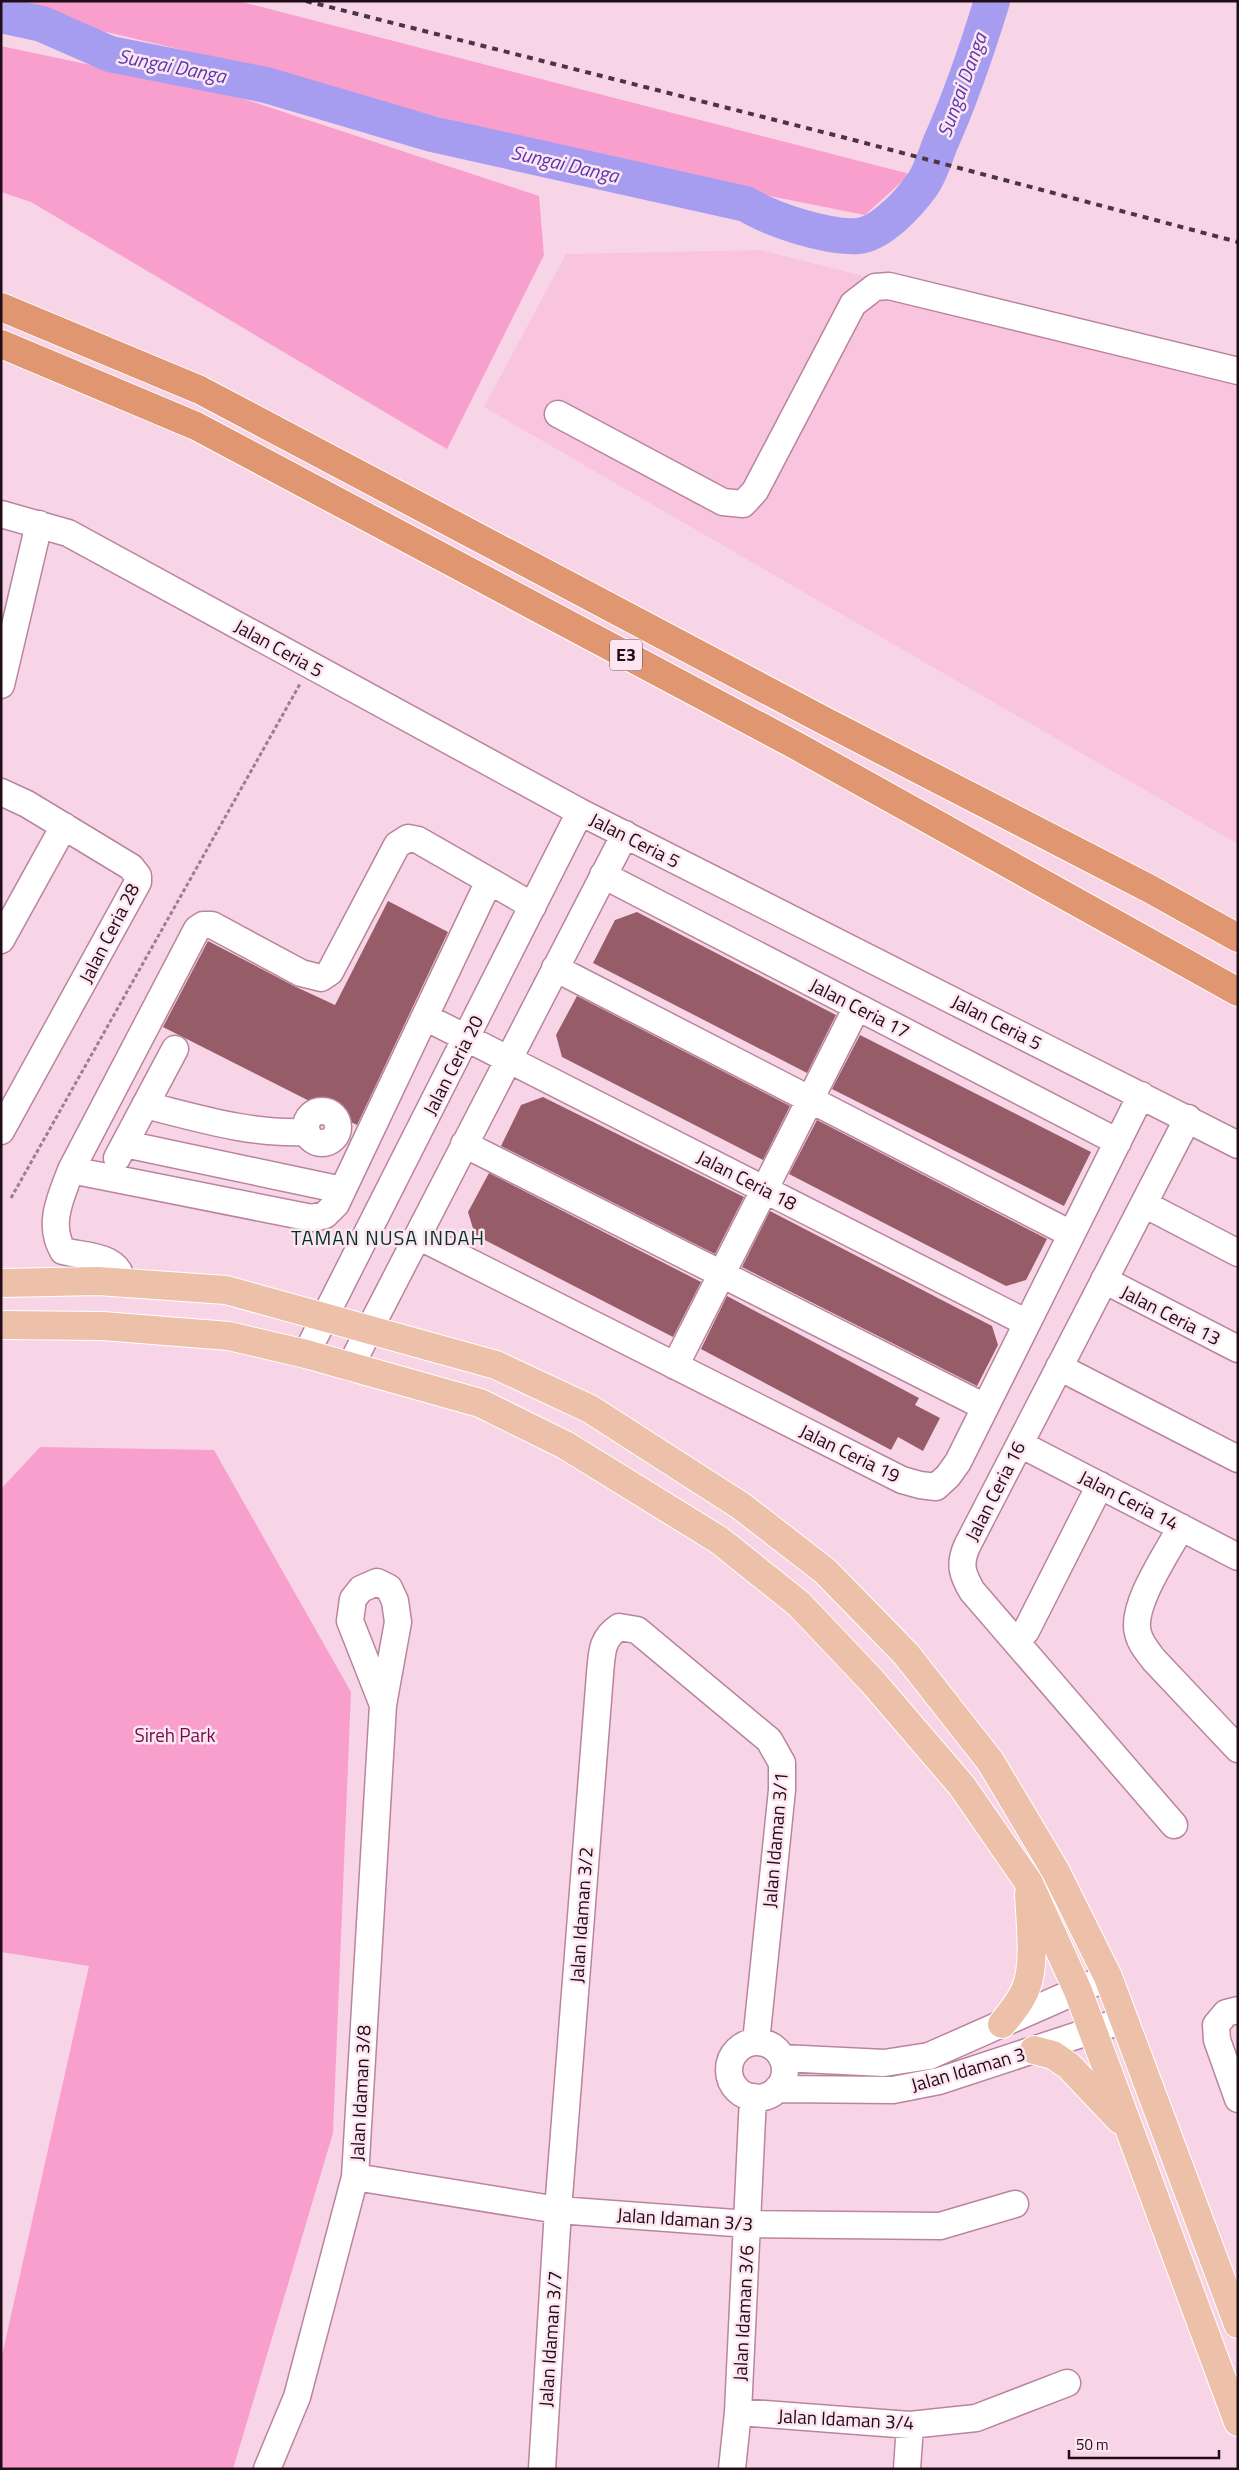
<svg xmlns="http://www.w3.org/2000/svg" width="1239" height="2470" font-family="'Titillium Web',sans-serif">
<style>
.built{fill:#f9c5de}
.green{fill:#f89fcd}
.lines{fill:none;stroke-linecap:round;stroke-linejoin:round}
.river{stroke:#a69df1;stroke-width:36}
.building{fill:#965d68}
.minor-casing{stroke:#ba849f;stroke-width:29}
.major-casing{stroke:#fff;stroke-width:30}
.highway-casing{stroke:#fff;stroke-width:30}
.path{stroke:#9c7f8d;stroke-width:3;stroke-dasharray:4 2.5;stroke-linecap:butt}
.minor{stroke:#fff;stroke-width:26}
.major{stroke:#ecc0a9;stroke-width:28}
.highway{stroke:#e09670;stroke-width:28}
.rail{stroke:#4c3540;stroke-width:4;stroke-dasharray:6 6;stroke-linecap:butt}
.labels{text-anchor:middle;stroke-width:5;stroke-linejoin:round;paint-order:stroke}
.shield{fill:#fee6f1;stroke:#634e58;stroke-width:1}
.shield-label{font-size:18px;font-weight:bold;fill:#210d17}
.street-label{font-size:19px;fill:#210d17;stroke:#fee6f1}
.park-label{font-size:19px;fill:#6f0a4c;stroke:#fee6f1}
.water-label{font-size:20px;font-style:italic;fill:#5639b2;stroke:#fee6f1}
.neighbourhood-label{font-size:20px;letter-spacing:1px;fill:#003425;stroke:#fee6f1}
</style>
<rect width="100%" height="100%" fill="#f8d5e6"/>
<path class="built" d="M760 250 1238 370V844L484 407 566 254Z"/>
<path class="green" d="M1 1H238L910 174 865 215 714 185 496 132 191 52 1 7Z
M1 46 232 95 539 196 544 255 447 449 31 202 1 192Z
M40 1447 214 1450 351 1692 333 2133 233 2469H1V2360L89 1966 1 1952V1489Z"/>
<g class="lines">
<path class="river" d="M1 15 42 24 110 54 266 85 432 134 746 204C772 220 827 238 858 236 881 234 909 203 922 185 930 174 935 157 940 144 961 97 977 50 992 1"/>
</g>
<path class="building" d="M388 901 448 932 357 1125 163 1027 208 941 294 986 335 1005Z
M637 912 836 1015 807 1073 593 963 615 920Z
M577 996 790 1106 763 1160 562 1057 556 1035Z
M860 1035 1091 1152 1064 1206 832 1089Z
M543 1097 744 1197 715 1254 501 1146 521 1105Z
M817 1120 1047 1239 1026 1280 1006 1286 789 1174Z
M489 1173 701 1282 673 1337 475 1235 468 1212Z
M770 1211 992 1326 998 1345 977 1386 742 1267Z
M727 1296 919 1398 915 1405 940 1418 923 1451 898 1437 891 1450 701 1349Z"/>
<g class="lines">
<g class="minor-casing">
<path id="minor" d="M558 414 723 502 743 504 755 491 853 304 875 287 889 286 1238 371
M1 514 68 533 580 812 1238 1145
M1 685 39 524
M1 792 27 804 131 867 138 876V882L1 1131
M603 875 1118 1142
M1 940 64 826
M555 968 1071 1234
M425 1017 1027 1323
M145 1105C198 1118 252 1135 307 1132
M306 1127a16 16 0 1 1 32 0a16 16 0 1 1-32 0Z
M125 1144 342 1190
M464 1144 985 1407
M117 1158 175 1049
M71 1170 312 1218 325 1215 336 1204 489 881
M1144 1204 1238 1253
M418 1236 902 1480 920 1485 936 1487 948 1476 958 1462 1141 1095
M1104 1280 1238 1349
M122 1283C120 1254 85 1257 63 1251 47 1224 61 1197 71 1170L197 929 203 925H212L301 973 321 978 330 972 397 845 408 838 418 840 533 906
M306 1354 580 812
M675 1366 857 1007
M350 1367 625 834
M1059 1367 1238 1459
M1020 1444 1238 1557
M1181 1527C1168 1552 1130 1606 1138 1633 1140 1643 1148 1652 1154 1660L1238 1749
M1017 1642 1026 1631 1100 1485
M1174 1825 972 1591C962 1574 959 1564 967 1546L1188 1118
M1238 2010 1226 2013 1216 2025 1217 2040 1238 2099
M729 2070a28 28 0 1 1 56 0a28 28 0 1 1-56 0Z
M782 2058 884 2063 929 2056 1108 1977
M777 2089 893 2090 939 2081 1124 2020
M355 2177 558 2210 748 2224 940 2226 1015 2204
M738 2412 910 2425 976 2418 1067 2383
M267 2469 297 2397 355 2177 383 1705 398 1622 395 1601 389 1588 377 1582 361 1589 353 1599 350 1621 383 1705
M542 2469 558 2210 600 1674C602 1653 601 1639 619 1627L637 1630 769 1740 782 1763V1790L756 2042
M732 2469 738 2412 753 2097
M907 2469 910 2425"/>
</g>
<g class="major-casing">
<path id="major" d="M1 1283 98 1281 226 1290 496 1365 590 1409 741 1506 825 1571 906 1654 990 1761 1055 1870 1108 1977 1238 2324
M1 1325 103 1326 229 1336 306 1354 480 1403 565 1445 719 1540 799 1604 872 1681 962 1786 1029 1883 1078 1991 1238 2422
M1002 2024C1011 2013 1021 2001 1026 1988 1036 1963 1030 1920 1029 1893
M1034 2050 1053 2055 1069 2066 1120 2120"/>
</g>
<g class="highway-casing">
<path id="highway" d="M1 307 200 390 821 719 1150 889 1238 938
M1 344 196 426 795 745 1238 992"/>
</g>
<path class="path" d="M11 1198 300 684"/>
<use href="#minor" class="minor"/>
<use href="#major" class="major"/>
<use href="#highway" class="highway"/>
<path class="rail" d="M306 1 850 139 1238 242"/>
</g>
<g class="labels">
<rect class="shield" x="610" y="639.5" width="32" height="31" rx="4"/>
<g class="shield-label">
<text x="626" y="661">E3</text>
</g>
<g class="street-label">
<text transform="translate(279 648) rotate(29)" y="7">Jalan Ceria 5</text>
<text transform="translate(635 840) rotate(27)" y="7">Jalan Ceria 5</text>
<text transform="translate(109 933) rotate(-63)" y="7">Jalan Ceria 28</text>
<text transform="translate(860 1008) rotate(27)" y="7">Jalan Ceria 17</text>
<text transform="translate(997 1022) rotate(27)" y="7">Jalan Ceria 5</text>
<text transform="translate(453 1065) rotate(-63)" y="7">Jalan Ceria 20</text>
<text transform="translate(747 1180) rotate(27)" y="7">Jalan Ceria 18</text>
<text transform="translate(1171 1315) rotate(27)" y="7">Jalan Ceria 13</text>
<text transform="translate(850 1453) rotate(26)" y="7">Jalan Ceria 19</text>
<text transform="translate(995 1491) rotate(-63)" y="7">Jalan Ceria 16</text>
<text transform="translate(1129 1500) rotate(27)" y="7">Jalan Ceria 14</text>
<text transform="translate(775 1840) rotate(-85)" y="7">Jalan Idaman 3/1</text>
<text transform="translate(581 1915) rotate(-86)" y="7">Jalan Idaman 3/2</text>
<text transform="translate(968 2069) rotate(-16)" y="7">Jalan Idaman 3</text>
<text transform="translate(360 2093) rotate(-87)" y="7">Jalan Idaman 3/8</text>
<text transform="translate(685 2219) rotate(4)" y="7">Jalan Idaman 3/3</text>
<text transform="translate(743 2313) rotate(-87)" y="7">Jalan Idaman 3/6</text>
<text transform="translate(550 2339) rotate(-86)" y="7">Jalan Idaman 3/7</text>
<text transform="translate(846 2419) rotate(3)" y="7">Jalan Idaman 3/4</text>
</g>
<g class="park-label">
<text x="175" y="1742">Sireh Park</text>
</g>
<g class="water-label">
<text transform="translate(172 66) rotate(11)" y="7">Sungai Danga</text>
<text transform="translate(962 85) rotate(-70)" y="7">Sungai Danga</text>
<text transform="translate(565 164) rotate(13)" y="7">Sungai Danga</text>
</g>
<g class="neighbourhood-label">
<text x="388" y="1245">TAMAN NUSA INDAH</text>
</g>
</g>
<rect width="1239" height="2470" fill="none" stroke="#210d17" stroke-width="5"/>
<path d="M1069 2450v8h150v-8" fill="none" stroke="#210d17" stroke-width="2.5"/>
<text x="1076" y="2450" font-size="15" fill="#210d17" stroke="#fee6f1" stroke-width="4" paint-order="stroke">50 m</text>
</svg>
